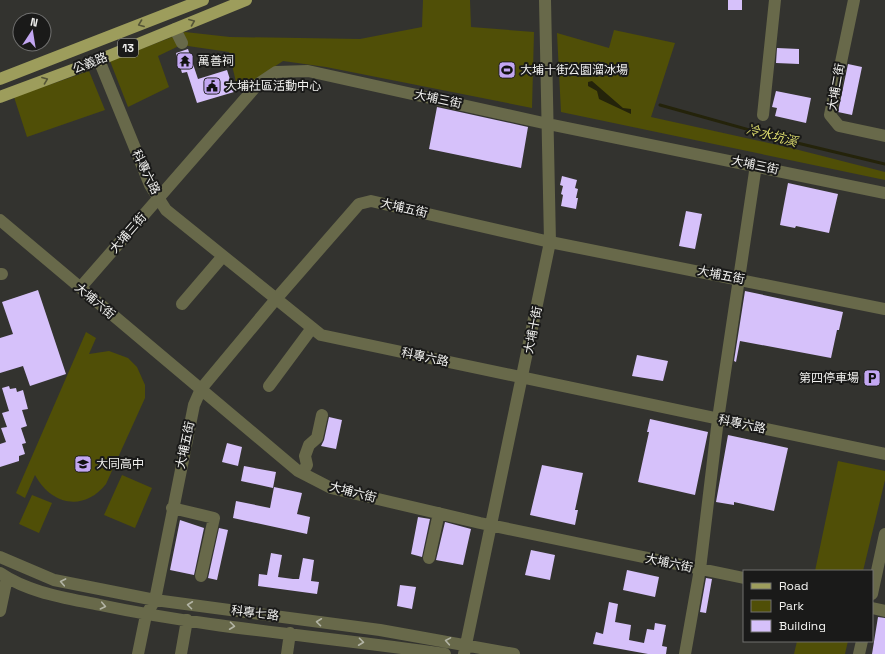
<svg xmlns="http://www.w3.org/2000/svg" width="885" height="654" font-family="'Space Grotesk','Noto Sans TC',sans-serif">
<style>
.green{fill:#504f07}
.water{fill:#24230a}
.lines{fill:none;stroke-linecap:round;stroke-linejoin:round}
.stream{stroke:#24230a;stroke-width:3}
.building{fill:#d6c1fa}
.minor{stroke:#68694a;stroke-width:12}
.major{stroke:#9d9d5c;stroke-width:12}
.oneway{stroke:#555537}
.oneway2{stroke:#b3b4a5}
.labels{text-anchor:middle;stroke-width:4;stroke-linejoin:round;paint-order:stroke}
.shield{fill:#1a1a19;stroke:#b0b0af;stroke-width:1}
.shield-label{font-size:11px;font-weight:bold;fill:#f1f1ef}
.poi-label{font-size:12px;fill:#f1f1ef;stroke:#1a1a19;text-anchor:start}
.street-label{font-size:12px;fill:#f1f1ef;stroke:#1a1a19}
.water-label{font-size:13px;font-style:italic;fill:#dbda6c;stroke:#1a1a19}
</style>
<rect width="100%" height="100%" fill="#33332f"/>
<path class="green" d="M423 0H470L471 27 534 32 532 108 326 67 283 61 238 91 229 52 181 45 158 56 169 87 128 107 110 61 185 32 230 37 360 39 422 27Z
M614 30 675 43 651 117 791 148 885 172V180L561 112 557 33 609 48Z
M89 71 105 110 27 137 14 97Z
M86 332 96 338 89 354 109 351 128 358 137 367 145 385V398L106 484C84 512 51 505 35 475L25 498 16 493Z
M838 461 885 471V480L863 571H815Z
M122 475 152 488 135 528 104 515Z
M32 495 52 503 39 533 19 524Z
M797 641H848L845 654H794Z"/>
<path class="water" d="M592 81 623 108 631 109V114L599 99 597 91 588 86V82Z"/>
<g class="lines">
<path class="stream" d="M660 105 793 142 885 164"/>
</g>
<path class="building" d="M728 0H742V10H728Z
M777 48 799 49V64L776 63Z
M188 49 198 79 227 70 234 92 197 103 187 72 182 73 176 53Z
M848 64 862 67 852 115 838 112Z
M776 91 811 98 806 123 775 116 777 108 772 107Z
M437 107 528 127 521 168 429 149Z
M562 176 577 180 575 188 578 189 576 198H578L576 209 561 206 563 195 561 194 563 186 560 185Z
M788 183 838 194 829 233 796 226 795 228 780 225Z
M686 211 702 214 695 249 679 246Z
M38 290 66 374 30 386 23 366 0 373V338L13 334 2 302Z
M745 291 843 312 839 330H837L831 358 740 341 736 362 734 361Z
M637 355 668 361 663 381 632 376Z
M9 386 10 389 16 388 17 392 23 390 28 409 22 410 27 426 21 428 26 443 22 444 25 454 19 456V461L0 467V444L6 442 1 428 7 427 2 413 9 411 2 388Z
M329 417 342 420 336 449 321 446 324 440Z
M650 419 708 432 695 495 638 482 649 432H647Z
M728 435 788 448 774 511 734 502V505L716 502Z
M227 443 242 447 238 466 222 462Z
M542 465 583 473 575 510H578L575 525 530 515Z
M244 466 276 472 273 488 241 481Z
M274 487 302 493 297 514 310 517 307 534 233 518 236 501 270 508Z
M418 517 430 519 422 557 411 554Z
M180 520 204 528 194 575 170 570Z
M445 522 471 529 463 565 436 560Z
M219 528 228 530 217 580 208 578Z
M531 550 555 555 550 580 525 575Z
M271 553 282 555 278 577 293 579H299L303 558 314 560 311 581 319 582 317 594 258 586 259 574 267 575Z
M627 570 659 577 655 597 623 590Z
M706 578 712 579 706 613 700 612Z
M400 585 416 587 412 609 397 606Z
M609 602 618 604 615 622 631 625 629 640 644 643 647 629 654 630 655 623 666 625 662 646 667 647 666 654H648L593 644 596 632 603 634Z
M878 617 885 618V654H872Z"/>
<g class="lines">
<path class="minor" d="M854 0 830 115 839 126 885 136
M175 29 182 43
M99 60 150 185 166 210 321 335 885 454
M763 115 775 0
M0 220 298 471 331 488 480 523 744 578
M0 274H2
M80 288 258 84 276 72 308 71 548 124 885 193
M182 304 223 256
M269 386 312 328
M302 473 307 465 305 456 309 445 317 438 322 415
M172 508 214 518 201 576
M0 557 54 580 155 600 380 630 514 654
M429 558 439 513
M0 573C29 593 67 598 100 605 214 629 330 637 445 654
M872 594 885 534
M872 608 885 611
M0 611 7 578
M138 654 146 615 155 600 194 405 201 389 276 299 359 204 371 201 550 242 885 309
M181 654 187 620
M287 654 290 633
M464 654 550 242 545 0
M685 654 700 569 718 419 756 165
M859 654 862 641"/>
<path class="major" d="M0 79 203 0
M0 97 99 60 246 0"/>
</g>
<defs><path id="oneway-chevron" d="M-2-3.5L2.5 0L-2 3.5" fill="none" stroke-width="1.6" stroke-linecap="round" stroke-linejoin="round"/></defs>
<g class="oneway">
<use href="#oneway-chevron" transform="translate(192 22) rotate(-22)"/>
<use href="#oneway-chevron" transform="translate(141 24) rotate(159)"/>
<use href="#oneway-chevron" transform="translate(45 80) rotate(-21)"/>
</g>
<g class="oneway2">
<use href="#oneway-chevron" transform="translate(63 582) rotate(-169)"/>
<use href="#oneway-chevron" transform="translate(190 605) rotate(-173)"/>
<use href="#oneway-chevron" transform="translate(103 606) rotate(12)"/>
<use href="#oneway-chevron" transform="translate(319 622) rotate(-173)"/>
<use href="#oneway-chevron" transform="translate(232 626) rotate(7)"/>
<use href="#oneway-chevron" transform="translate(448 641) rotate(-170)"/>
<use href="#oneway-chevron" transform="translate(361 642) rotate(7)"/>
</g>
<defs>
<g id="temple-square" transform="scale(0.9)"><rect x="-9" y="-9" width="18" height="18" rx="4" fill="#c3a7f2" stroke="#1a1a19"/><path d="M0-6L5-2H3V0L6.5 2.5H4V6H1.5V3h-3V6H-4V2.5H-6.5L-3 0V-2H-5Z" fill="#111"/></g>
<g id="stadium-square" transform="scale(0.9)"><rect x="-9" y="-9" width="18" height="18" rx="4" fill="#c3a7f2" stroke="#1a1a19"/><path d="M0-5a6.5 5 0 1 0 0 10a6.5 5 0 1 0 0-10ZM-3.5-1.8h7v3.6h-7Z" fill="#111"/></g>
<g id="civic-square" transform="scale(0.9)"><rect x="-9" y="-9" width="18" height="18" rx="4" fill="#c3a7f2" stroke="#1a1a19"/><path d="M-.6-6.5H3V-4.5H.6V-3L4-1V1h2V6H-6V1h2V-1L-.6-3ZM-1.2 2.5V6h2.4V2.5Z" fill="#111"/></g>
<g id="parking-square" transform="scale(0.9)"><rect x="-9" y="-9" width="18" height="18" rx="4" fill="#c3a7f2" stroke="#1a1a19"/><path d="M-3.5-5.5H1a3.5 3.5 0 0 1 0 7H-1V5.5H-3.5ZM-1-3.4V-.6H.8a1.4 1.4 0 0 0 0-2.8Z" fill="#111"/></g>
<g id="school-square" transform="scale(0.9)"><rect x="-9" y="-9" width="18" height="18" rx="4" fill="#c3a7f2" stroke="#1a1a19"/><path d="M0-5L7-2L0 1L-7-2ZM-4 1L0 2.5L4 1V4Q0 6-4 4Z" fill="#111"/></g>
</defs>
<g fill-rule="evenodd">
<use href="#temple-square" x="185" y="61"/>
<use href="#stadium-square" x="507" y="70"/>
<use href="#civic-square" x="212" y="86"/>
<use href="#parking-square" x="872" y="378"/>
<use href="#school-square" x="83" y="464"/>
</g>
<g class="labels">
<rect class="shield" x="118" y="39" width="20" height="18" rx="3"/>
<g class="shield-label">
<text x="128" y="52">13</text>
</g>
<g class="poi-label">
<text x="198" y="65">萬善祠</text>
<text x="520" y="74">大埔十街公園溜冰場</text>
<text x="225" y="90">大埔社區活動中心</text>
<text x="859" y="382" text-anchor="end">第四停車場</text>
<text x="96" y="468">大同高中</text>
</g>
<g class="street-label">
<text transform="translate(90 63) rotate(-21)" y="4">公義路</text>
<text transform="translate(836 87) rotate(-80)" y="4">大埔二街</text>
<text transform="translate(438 99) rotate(12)" y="4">大埔三街</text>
<text transform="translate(755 165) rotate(12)" y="4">大埔三街</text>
<text transform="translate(146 172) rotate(64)" y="4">科專六路</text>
<text transform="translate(404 208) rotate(13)" y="4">大埔五街</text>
<text transform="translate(128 233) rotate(-49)" y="4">大埔三街</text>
<text transform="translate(721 275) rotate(11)" y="4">大埔五街</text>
<text transform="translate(95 301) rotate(40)" y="4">大埔六街</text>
<text transform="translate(533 330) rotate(-79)" y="4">大埔十街</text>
<text transform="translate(425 357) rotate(12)" y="4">科專六路</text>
<text transform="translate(742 424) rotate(12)" y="4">科專六路</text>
<text transform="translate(185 445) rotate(-78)" y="4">大埔五街</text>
<text transform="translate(353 492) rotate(15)" y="4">大埔六街</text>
<text transform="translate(669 563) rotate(12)" y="4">大埔六街</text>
<text transform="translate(255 613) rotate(7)" y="4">科專七路</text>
</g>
<g class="water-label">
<text transform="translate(772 135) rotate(15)" y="5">冷水坑溪</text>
</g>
</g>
<rect x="743" y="570" width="130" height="72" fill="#1a1a19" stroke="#70706f"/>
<rect x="751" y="583" width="20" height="6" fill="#9d9d5c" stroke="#70706f"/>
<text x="779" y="590" font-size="12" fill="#f1f1ef">Road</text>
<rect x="751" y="600" width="20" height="12" fill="#504f07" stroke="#70706f"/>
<text x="779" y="610" font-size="12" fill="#f1f1ef">Park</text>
<rect x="751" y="620" width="20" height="12" fill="#d6c1fa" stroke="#70706f"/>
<text x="779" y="630" font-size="12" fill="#f1f1ef">Building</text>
<g transform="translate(32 32) rotate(12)"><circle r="19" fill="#1a1a19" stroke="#70706f"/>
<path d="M0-3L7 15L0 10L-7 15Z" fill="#c3a7f2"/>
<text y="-6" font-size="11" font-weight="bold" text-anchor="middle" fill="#f1f1ef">N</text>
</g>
</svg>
